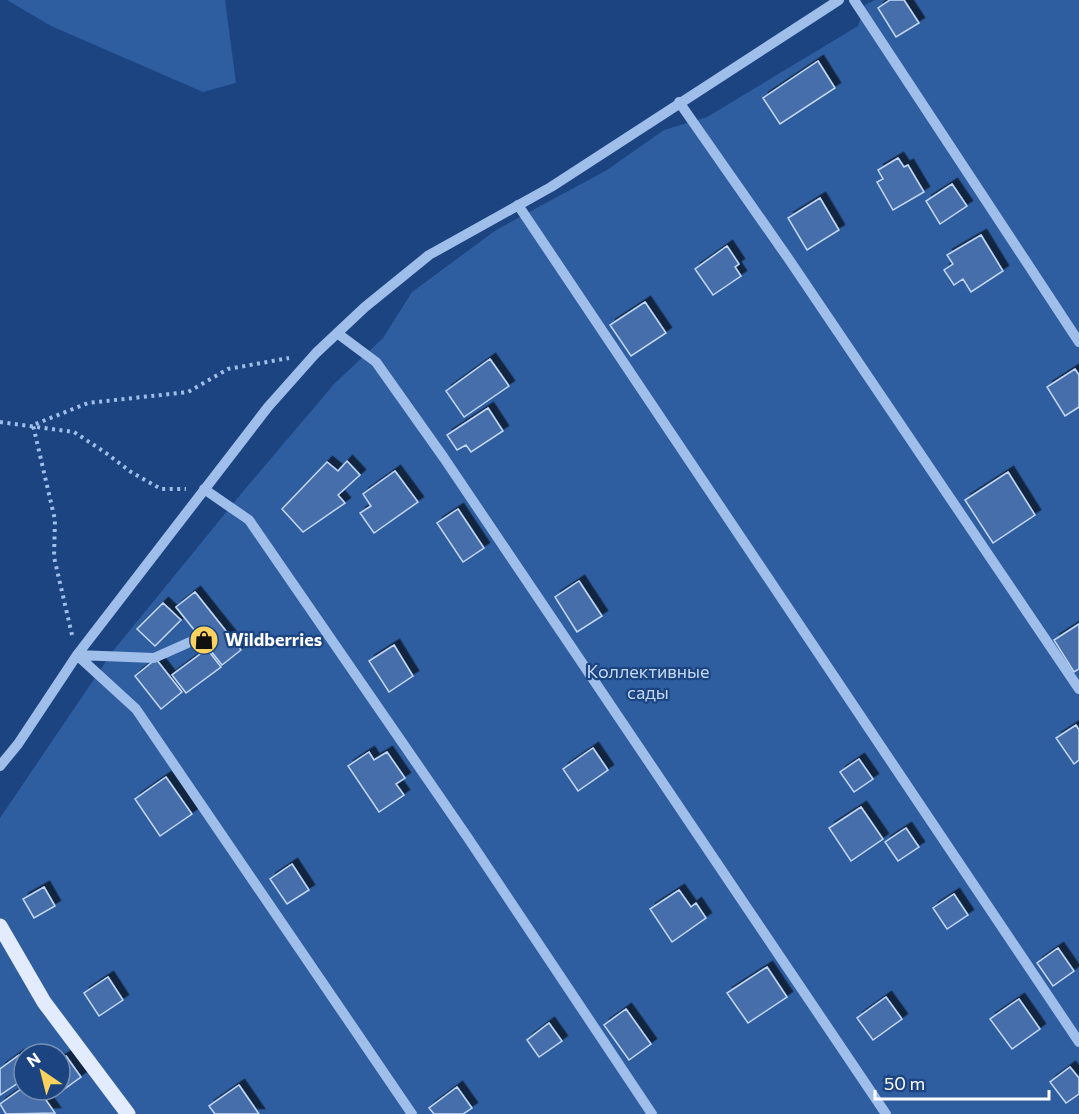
<svg xmlns="http://www.w3.org/2000/svg" width="1079" height="1114" font-family="Commissioner,sans-serif">
<style>
.green{fill:#2e5da0;fill-rule:evenodd}
.building{fill:#446eab;stroke:#c4d9f7;stroke-width:1.5;filter:url(#shadow)}
.lines{fill:none;stroke-linecap:round;stroke-linejoin:round}
.path{stroke:#9fbeea;stroke-width:4;stroke-dasharray:3 4.5;stroke-linecap:butt}
.minor{stroke:#9fbeea;stroke-width:10}
.major{stroke:#e3ecfe;stroke-width:15}
.labels{text-anchor:middle;stroke-width:4.5;stroke-linejoin:round;paint-order:stroke}
.poi-label{font-size:18px;font-weight:bold;fill:#fff;stroke:#1b4481;text-anchor:start}
.park-label{font-size:18px;fill:#c4d9f7;stroke:#1b4481}
</style>
<defs>
<filter id="shadow"><feDropShadow dx="5.5" dy="-5.5" stdDeviation="0" flood-color="#0009"/></filter>
</defs>
<rect width="100%" height="100%" fill="#1b4481"/>
<path class="green" d="M7 0H225L236 83 203 92 51 26Z
M875 0H1079V1114H0V818L113 651 245 489 335 383 383 338 412 292 496 230 607 170 664 130 707 117 858 26 865 5ZM24 1054H60V1090H24Z"/>
<path class="building" d="M890 0H904L919 23 896 37 878 8Z
M818 61 835 88 780 124 763 98Z
M898 158 904 167 908 165 924 192 893 210 877 182 883 179 878 170Z
M952 184 967 206 940 224 926 201Z
M820 198 839 230 807 250 788 218Z
M981 235 1003 271 971 292 963 279 954 285 944 270 953 264 947 255Z
M727 246 739 264 735 267 741 276 713 295 695 269Z
M645 302 666 333 631 356 610 325Z
M490 359 509 386 464 417 446 391Z
M1075 369 1079 375V407L1065 416 1047 387Z
M488 408 503 431 471 452 466 445 457 450 447 435Z
M347 461 360 475 338 495 345 503 303 532 282 509 327 462 338 471Z
M395 471 418 502 374 533 360 513 371 506 363 494Z
M1008 472 1035 515 993 543 965 500Z
M458 509 484 548 463 562 437 523Z
M579 581 602 616 577 632 555 597Z
M195 592 241 650 222 665 176 607Z
M163 603 181 620 155 646 137 629Z
M1079 624V669L1074 672 1054 640Z
M394 645 413 676 389 692 369 661Z
M207 649 221 667 186 693 172 675Z
M156 659 182 692 161 709 135 676Z
M1076 725 1079 730V760L1074 764 1056 738Z
M593 748 608 770 578 791 563 769Z
M369 752 374 760 387 752 405 778 396 784 404 795 379 812 348 766Z
M859 759 873 779 854 792 840 772Z
M166 777 192 814 160 836 135 799Z
M861 807 883 839 851 861 829 828Z
M906 828 919 847 898 861 885 842Z
M292 864 309 890 287 904 270 879Z
M44 887 55 906 34 918 23 899Z
M679 890 691 907 696 903 706 918 672 942 650 909Z
M954 894 968 915 947 929 933 908Z
M1058 948 1074 971 1053 986 1037 963Z
M767 967 787 997 748 1023 727 993Z
M108 977 123 1000 99 1016 84 993Z
M886 997 902 1019 873 1040 857 1018Z
M1019 999 1040 1029 1012 1049 990 1019Z
M626 1009 651 1044 629 1060 604 1025Z
M549 1023 562 1041 539 1057 527 1040Z
M19 1055 24 1062V1079L0 1095V1069Z
M66 1056 81 1077 56 1095 52 1090H60V1060Z
M1070 1067 1079 1078V1094L1066 1103 1050 1082Z
M239 1085 259 1114H215L209 1106Z
M24 1087V1090H39L55 1113 6 1114 0 1104Z
M457 1087 472 1108 463 1114H434L429 1108Z"/>
<g class="lines">
<path class="path" d="M0 422 74 432 106 453 131 472 161 489H186
M72 635 54 557 55 520 33 425 88 403 188 392 228 369 289 358"/>
<path class="minor" d="M854 0 1079 342
M679 102 788 258 1079 689
M518 205 1079 1042
M337 333 376 362 444 458 886 1114
M204 489 249 520 468 838 652 1114
M77 655 136 709 412 1114
M77 655 154 658 190 642
M0 766 18 744 77 655 268 407 316 353 365 307 429 255 551 187 839 0"/>
<path class="major" d="M0 926 44 1002 128 1114"/>
</g>
<defs>
<g id="shop-disc" transform="scale(1.5)"><circle r="9.5" fill="#fbd35c" stroke="#1b4481"/><path d="M-5-2.5h2.3a2.7 3.5 0 0 1 5.4 0H5L5.5 6h-11ZM-1.5-2.5h3a1.5 2.3 0 0 0-3 0Z" fill="#111"/></g>
</defs>
<g fill-rule="evenodd">
<use href="#shop-disc" x="204" y="640"/>
</g>
<g class="labels">
<g class="poi-label">
<text x="225" y="646">Wildberries</text>
</g>
<g class="park-label">
<text x="648" y="678">Коллективные<tspan x="648" dy="21">сады</tspan></text>
</g>
</g>
<g transform="translate(42 1072) rotate(325)"><circle r="28" fill="#1b4481" stroke="#768fb3" stroke-width="1.5"/>
<path d="M0-4.5L10 22L0 15L-10 22Z" fill="#fbd35c"/>
<text y="-9" font-size="16" font-weight="bold" text-anchor="middle" fill="#ffffff">N</text>
</g>
<path d="M875 1090v9h174v-9" fill="none" stroke="#ffffff" stroke-width="3"/>
<text x="884" y="1090" font-size="18" fill="#ffffff" stroke="#1b4481" stroke-width="4.5" paint-order="stroke">50 m</text>
</svg>
